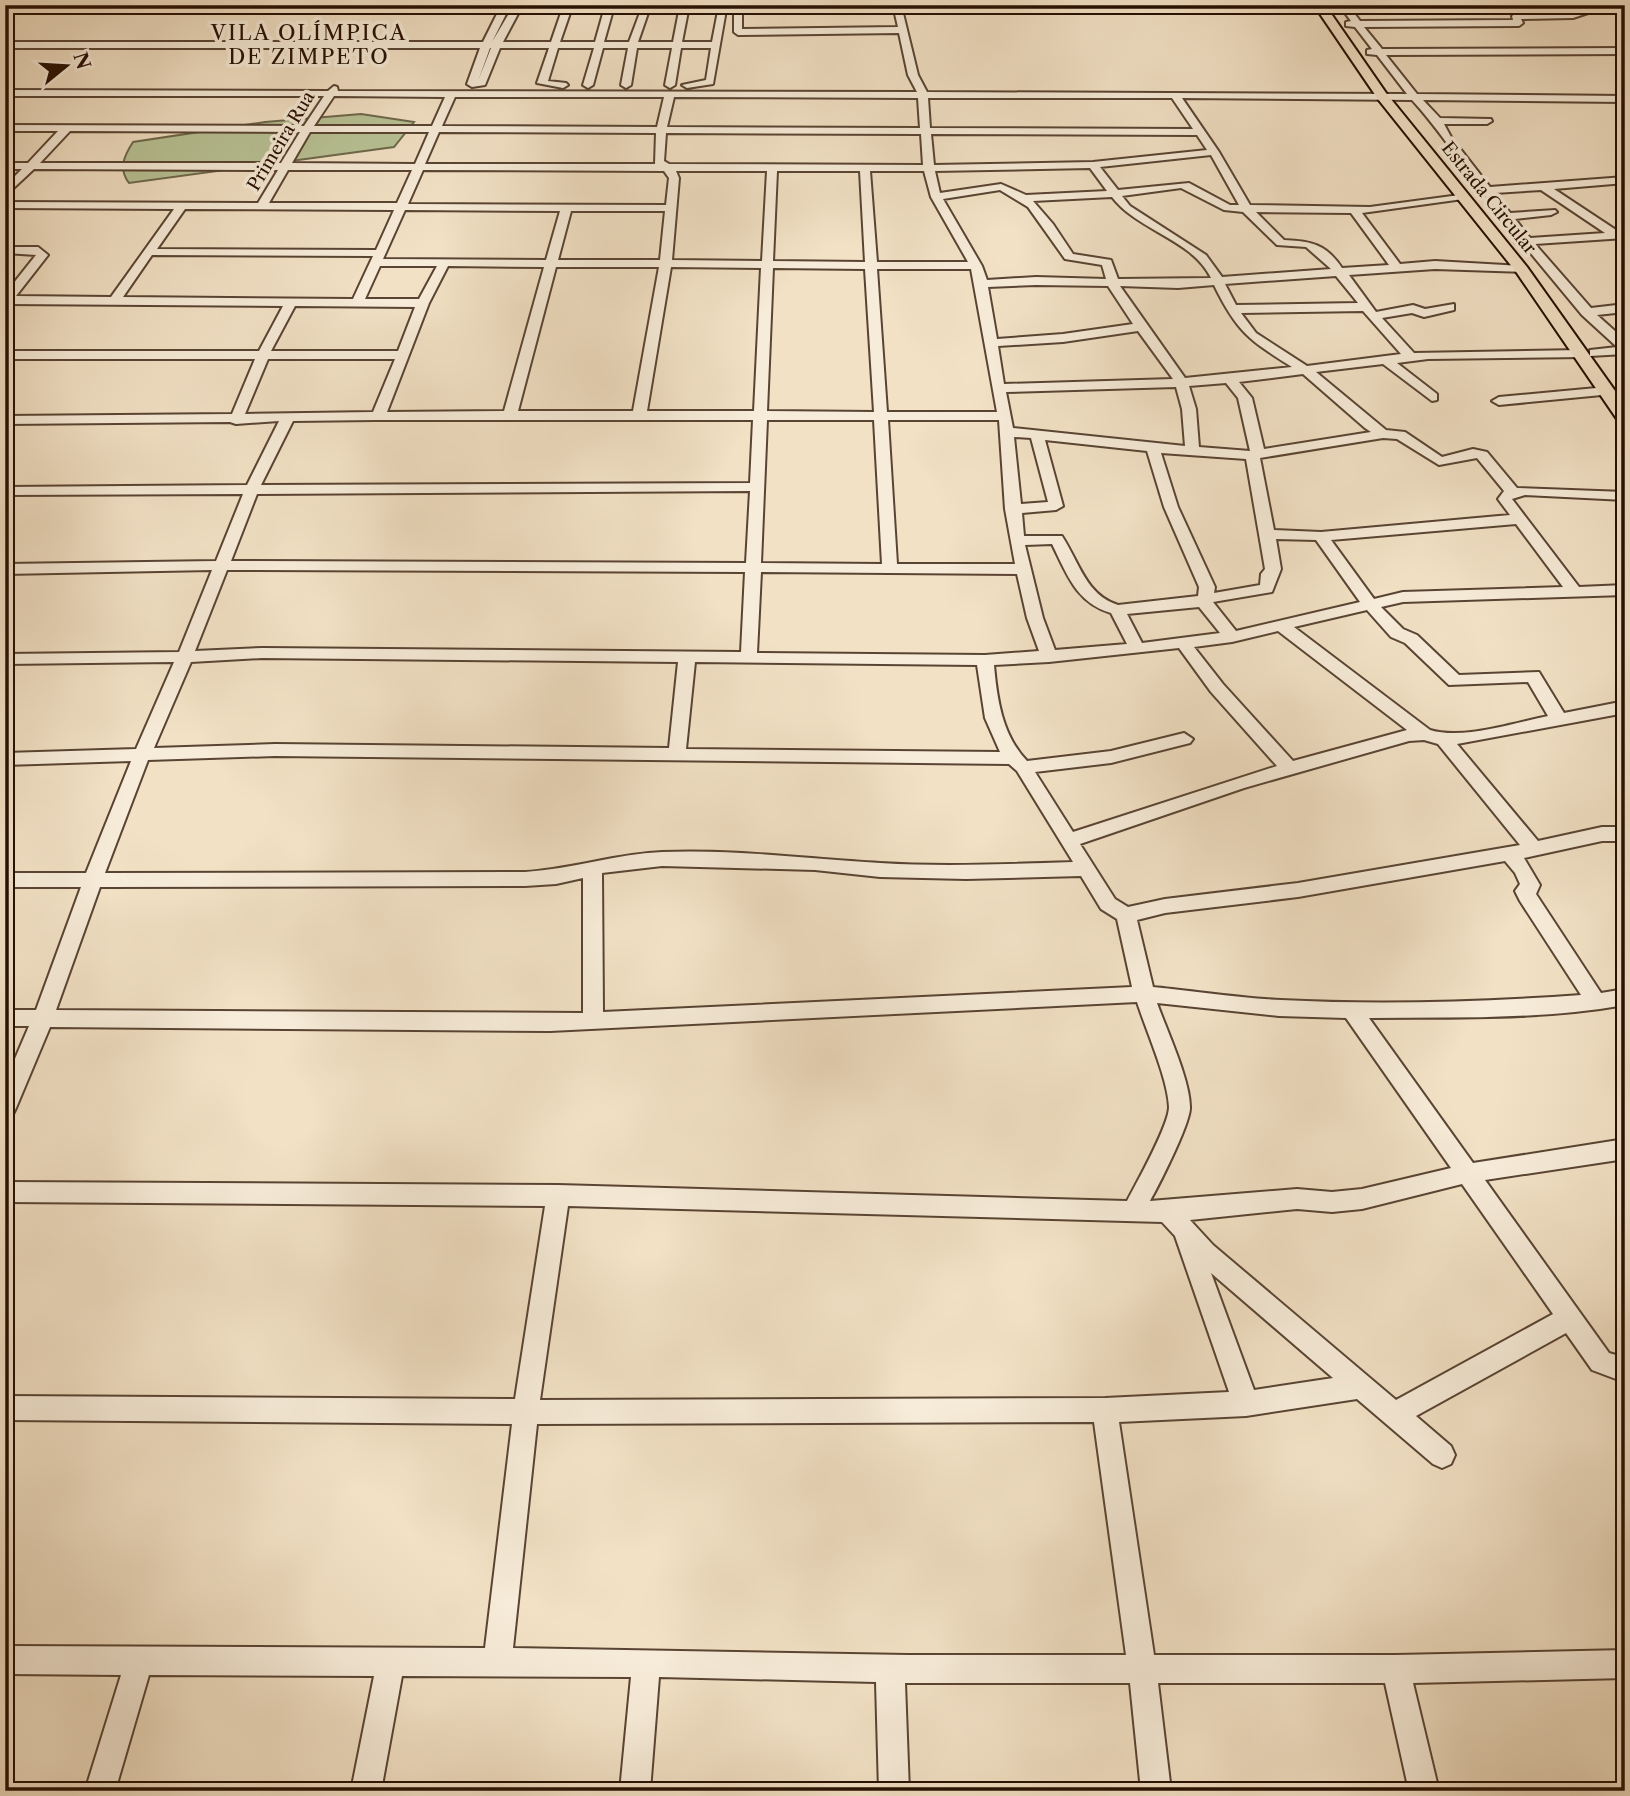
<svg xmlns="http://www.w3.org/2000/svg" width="1630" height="1796" font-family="'Libre Caslon Text',serif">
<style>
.green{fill:#b8c396;stroke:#6f694c;stroke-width:2}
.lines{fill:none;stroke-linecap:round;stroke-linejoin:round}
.minor-casing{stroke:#594433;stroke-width:4}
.major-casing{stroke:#260f02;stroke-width:4}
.minor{fill:#f7ecd9;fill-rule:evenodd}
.major{fill:#f2e1c5;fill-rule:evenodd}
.labels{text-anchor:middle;stroke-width:7;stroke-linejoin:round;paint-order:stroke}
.far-street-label{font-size:18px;fill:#260f02;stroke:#f7ecd9}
.far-quarter-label{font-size:21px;letter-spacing:2px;fill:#260f02;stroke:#f7ecd9}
</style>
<rect width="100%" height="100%" fill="#f2e1c5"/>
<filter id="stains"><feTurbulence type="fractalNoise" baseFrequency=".00286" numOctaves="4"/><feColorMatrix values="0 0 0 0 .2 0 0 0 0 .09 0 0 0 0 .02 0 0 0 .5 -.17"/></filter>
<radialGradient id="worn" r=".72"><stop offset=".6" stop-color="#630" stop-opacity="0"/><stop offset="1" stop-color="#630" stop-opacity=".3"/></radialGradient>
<path class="green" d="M361 114 414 122 394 147 129 183C118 169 124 156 133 142L265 122Z"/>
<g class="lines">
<g class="minor-casing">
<path id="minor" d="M5 5H720L726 10 713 84 687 88 682 85 706 80 711 48H681L675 85 670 88 665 85 672 48H637L631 85 626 88 621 85 628 48H603L593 85 588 88 583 85 594 48H558L548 81 566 83 568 85 563 88 537 83 549 48H500L485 85 472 87 467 84 480 48H5V42H483L499 10H5ZM508 10H511L492 42ZM520 10H562L551 42H503ZM571 10H604L595 42H560ZM613 10H641L629 42H604ZM649 10 679 11 673 42H638ZM688 11H718L712 42H682ZM490 48H491L478 81Z
M734 5H742V29L898 27 893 5H901L918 75 927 92 1407 94 1377 55 1367 54V50L1372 49 1355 27 1346 26V22L1351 21 1339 5H1348L1360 21 1513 20 1512 16 1516 13 1572 12 1590 6H1625V12H1591L1573 18 1521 19 1523 23 1519 26 1364 27 1382 49 1625 48V54L1386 55 1417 94 1625 96V102L1423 100 1440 118 1491 119 1492 121 1487 124H1444L1451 137 1490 187 1625 177V183L1554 189 1619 232H1625V238L1535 244 1591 308 1625 304V312L1597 315 1625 340V354L1590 356V350L1617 347 1582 315 1524 245 1517 244 1515 242 1519 239 1484 194 1476 193 1475 191 1480 188C1457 158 1437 127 1412 100L1182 98 1219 152 1250 205 1370 207 1467 194 1468 196 1463 199 1362 213 1400 264 1435 261 1522 266 1526 268V272L1435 269 1349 275 1376 312 1413 305 1425 309 1454 304V310L1424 317 1412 313 1382 318 1414 353 1581 350 1586 351V357L1428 359 1397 363 1437 394V400L1432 401 1383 364 1316 372 1386 430 1405 432 1442 457 1473 449 1487 452 1517 488 1625 492V500L1525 495 1512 499 1579 587 1625 585V595L1403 602 1381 607 1403 629 1417 635 1459 675 1539 672 1564 713 1625 701V713L1457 744 1538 841 1602 827H1625V841H1602L1524 858 1540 885 1536 894 1601 993 1625 989V1005C1541 1020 1454 1017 1369 1018L1473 1163 1625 1139V1159L1485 1180 1609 1353 1616 1355 1625 1351V1375L1616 1379 1592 1370 1566 1333 1416 1416 1451 1446 1455 1455 1451 1464 1442 1468 1433 1464 1357 1399 1246 1416 1119 1422 1154 1655H1396L1625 1650V1678L1413 1683 1439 1791H1409L1385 1683H1158L1171 1791H1141L1130 1683H905L909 1791H879L876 1682 659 1677 650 1791H620L631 1677 402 1676 381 1791H351L374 1676 149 1675 115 1791H85L121 1675 5 1674V1646L485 1648 512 1424 5 1420V1396L515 1399 545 1206 5 1202V1182L558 1185 1127 1201C1137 1182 1169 1125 1169 1107 1168 1079 1146 1030 1137 1002L550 1031 50 1027 16 1108 13 1114 5 1117V1082L29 1026H5V1010H36L81 887H5V873H86L131 761 5 765V753L136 749 174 662 5 664V654L179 652 212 570 5 574V564L216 561 243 494 5 495V487L247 485 279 421 236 424 230 422 5 424V416L232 414 255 359H5V351H259L283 306 5 304V294L36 255 5 253V247H38L48 255 16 296 111 297 174 209 5 208V202L258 203 278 170 34 169 5 196V186L22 169H5V163H28L58 131H5V125L304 126 324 96H5V90L328 91 334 86 337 87 338 91 917 92 908 75 899 33 738 35 734 32ZM334 96 445 97 432 126H314ZM455 97H664L657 127 442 126ZM674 97 918 98 920 128 667 127ZM928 98H1172L1193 129 930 128ZM70 131 300 132 281 163H40ZM310 132H429L415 164 292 163ZM439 132 656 133 655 164H425ZM666 133 921 134 923 165 669 164 664 161ZM931 134 1197 135 1207 150 1093 162 934 165ZM1211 155 1239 205H1230L1189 183 1118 190 1100 167ZM1090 168 1107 191 1026 195 1001 184 940 193 935 171ZM288 170H412L397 203H269ZM423 170 664 171 669 178 666 205 408 204ZM676 171H767L762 261 672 260 679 178ZM777 171H860L865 262 773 261ZM870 171H924L931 197 968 262H877ZM1181 188 1224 210 1243 212 1277 245 1306 247 1331 269 1222 277 1206 255 1130 206 1122 196ZM1000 190 1028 207 1065 259 1102 265 1106 279 1036 277 987 280 982 266 943 199ZM1541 190 1605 233 1530 238 1515 219 1551 215 1557 212 1555 210 1510 213 1495 193ZM1112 197C1138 231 1192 239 1211 278L1118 279 1111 260 1073 254 1053 224 1033 201ZM185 209 394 210 376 250 157 249ZM405 210 560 211 546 260 383 259ZM571 211H665L660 260H558ZM1256 212 1351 213 1389 265 1342 268C1326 244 1311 241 1284 240ZM152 255 373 256 353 299 123 297ZM380 266H437L419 299H365ZM448 266 544 267 504 411 387 412 429 303ZM556 267H659L633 411H518ZM671 267 761 268 754 411H647ZM773 268 865 269 874 412 767 411ZM877 269H971L997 412H887ZM1336 276 1358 303 1236 305 1225 284ZM1036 285 1108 286 1133 324 1063 334 997 339 988 287ZM1214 285C1237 332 1249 340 1292 367L1185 378 1120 286 1178 288ZM295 306 415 307 398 351H271ZM1363 311 1401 354 1307 366 1256 333 1241 313ZM1138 331 1173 379 1004 384 998 346 1063 342ZM268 359H395L373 412 245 414ZM1303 374 1365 428 1371 432 1264 449 1252 398 1239 382ZM1226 383 1238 398 1250 451 1199 447 1196 409 1189 386ZM1176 387 1182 409 1185 446 1013 428 1006 392ZM375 420H753L750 483 261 485 293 421ZM767 420H874L882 564 761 563ZM888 420H999L1005 509 1015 564H897ZM1014 437 1031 438 1048 502 1021 504ZM1383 438 1397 439 1439 465 1477 458 1504 491 1498 499 1510 515 1321 532 1274 530 1260 458ZM1045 440 1147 451 1164 507 1199 587 1198 596 1118 605C1086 595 1079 562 1062 536H1024L1022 513 1056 510 1063 506ZM1161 453 1246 459 1265 569 1261 574 1260 585 1214 593 1215 587 1178 507ZM750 491 746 563 231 561 257 494ZM1516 524 1563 587 1403 592 1374 599 1331 540ZM1276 539 1316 540 1360 602 1236 631 1213 602 1272 592 1281 569ZM1052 544C1067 574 1076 603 1111 613L1127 644 1055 650 1043 618 1025 545ZM227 570 745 572 741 652 262 648 195 651ZM761 572 1017 574 1027 618 1039 651 985 655 757 653ZM1199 607 1220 633 1142 643 1127 614ZM1367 610 1391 637 1405 643 1449 685 1528 682 1548 716C1514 723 1463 740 1430 730L1294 627ZM1278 631 1407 730 1293 761 1223 684 1194 647 1232 642ZM1179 648 1211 692 1277 766 1073 832 1035 772 1111 763 1190 743 1193 739 1184 733 1111 751 1027 761C1002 735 997 699 994 665L1049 662ZM262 658 678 662 669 748 275 744 154 748 191 662ZM695 662 977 665 985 718 1000 752 686 749ZM1424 740 1438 744 1520 845 1298 883 1165 899 1128 907 1115 899 1080 844 1244 788 1409 741ZM275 756 1009 764 1017 771 1073 862C1009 864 944 867 880 863 808 859 735 849 662 852 615 854 572 869 525 872L105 873 148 760ZM1505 861 1515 873 1520 884 1515 891 1520 901 1581 995C1481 1002 1380 1005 1281 1000 1238 998 1195 991 1153 987L1137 920 1165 913 1298 897ZM662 866 815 870 880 877 966 879 1081 876 1101 909 1117 919 1132 987 603 1012 602 873ZM583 878V1013L56 1010 100 887 525 886 556 884ZM1157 1003 1279 1016 1346 1018 1451 1168 1362 1189 1332 1192 1297 1189 1150 1201C1159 1185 1191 1122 1190 1107 1190 1080 1167 1031 1157 1003ZM1462 1184 1553 1314 1396 1400 1213 1245 1190 1220 1297 1209 1332 1212 1362 1209ZM568 1206 1162 1222 1175 1236 1229 1392 1105 1398 540 1400ZM1211 1273 1333 1378 1254 1390ZM1094 1422 1126 1655H908L513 1648 537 1424Z
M1607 387 1612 388V394L1499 405 1492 401 1499 397Z"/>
</g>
<g class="major-casing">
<path id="major" d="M1314 5H1325L1386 93 1527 267 1625 405V423L1619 422 1517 273 1378 99Z"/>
</g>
<use href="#minor" class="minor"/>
<use href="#major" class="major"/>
</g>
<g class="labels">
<g class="far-street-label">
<text transform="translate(281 141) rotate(-59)" y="6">Primeira Rua</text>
<text transform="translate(1489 198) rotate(51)" y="6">Estrada Circular</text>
</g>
<g class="far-quarter-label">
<text x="309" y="40">VILA OLÍMPICA<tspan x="309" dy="24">DE ZIMPETO</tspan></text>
</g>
</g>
<rect width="1630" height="1796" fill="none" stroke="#f2e1c5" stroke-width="28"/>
<rect x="7" y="7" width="1616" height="1782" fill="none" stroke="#260f02" stroke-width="3.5"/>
<rect x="14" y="14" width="1602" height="1768" fill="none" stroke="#260f02" stroke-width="2"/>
<g transform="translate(66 66) rotate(72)" stroke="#f7ecd9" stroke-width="5" paint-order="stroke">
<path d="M0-5L12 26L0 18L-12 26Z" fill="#260f02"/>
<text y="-10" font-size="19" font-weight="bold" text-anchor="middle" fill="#260f02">N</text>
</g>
<rect width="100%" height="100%" filter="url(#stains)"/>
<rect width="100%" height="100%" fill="url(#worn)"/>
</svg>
